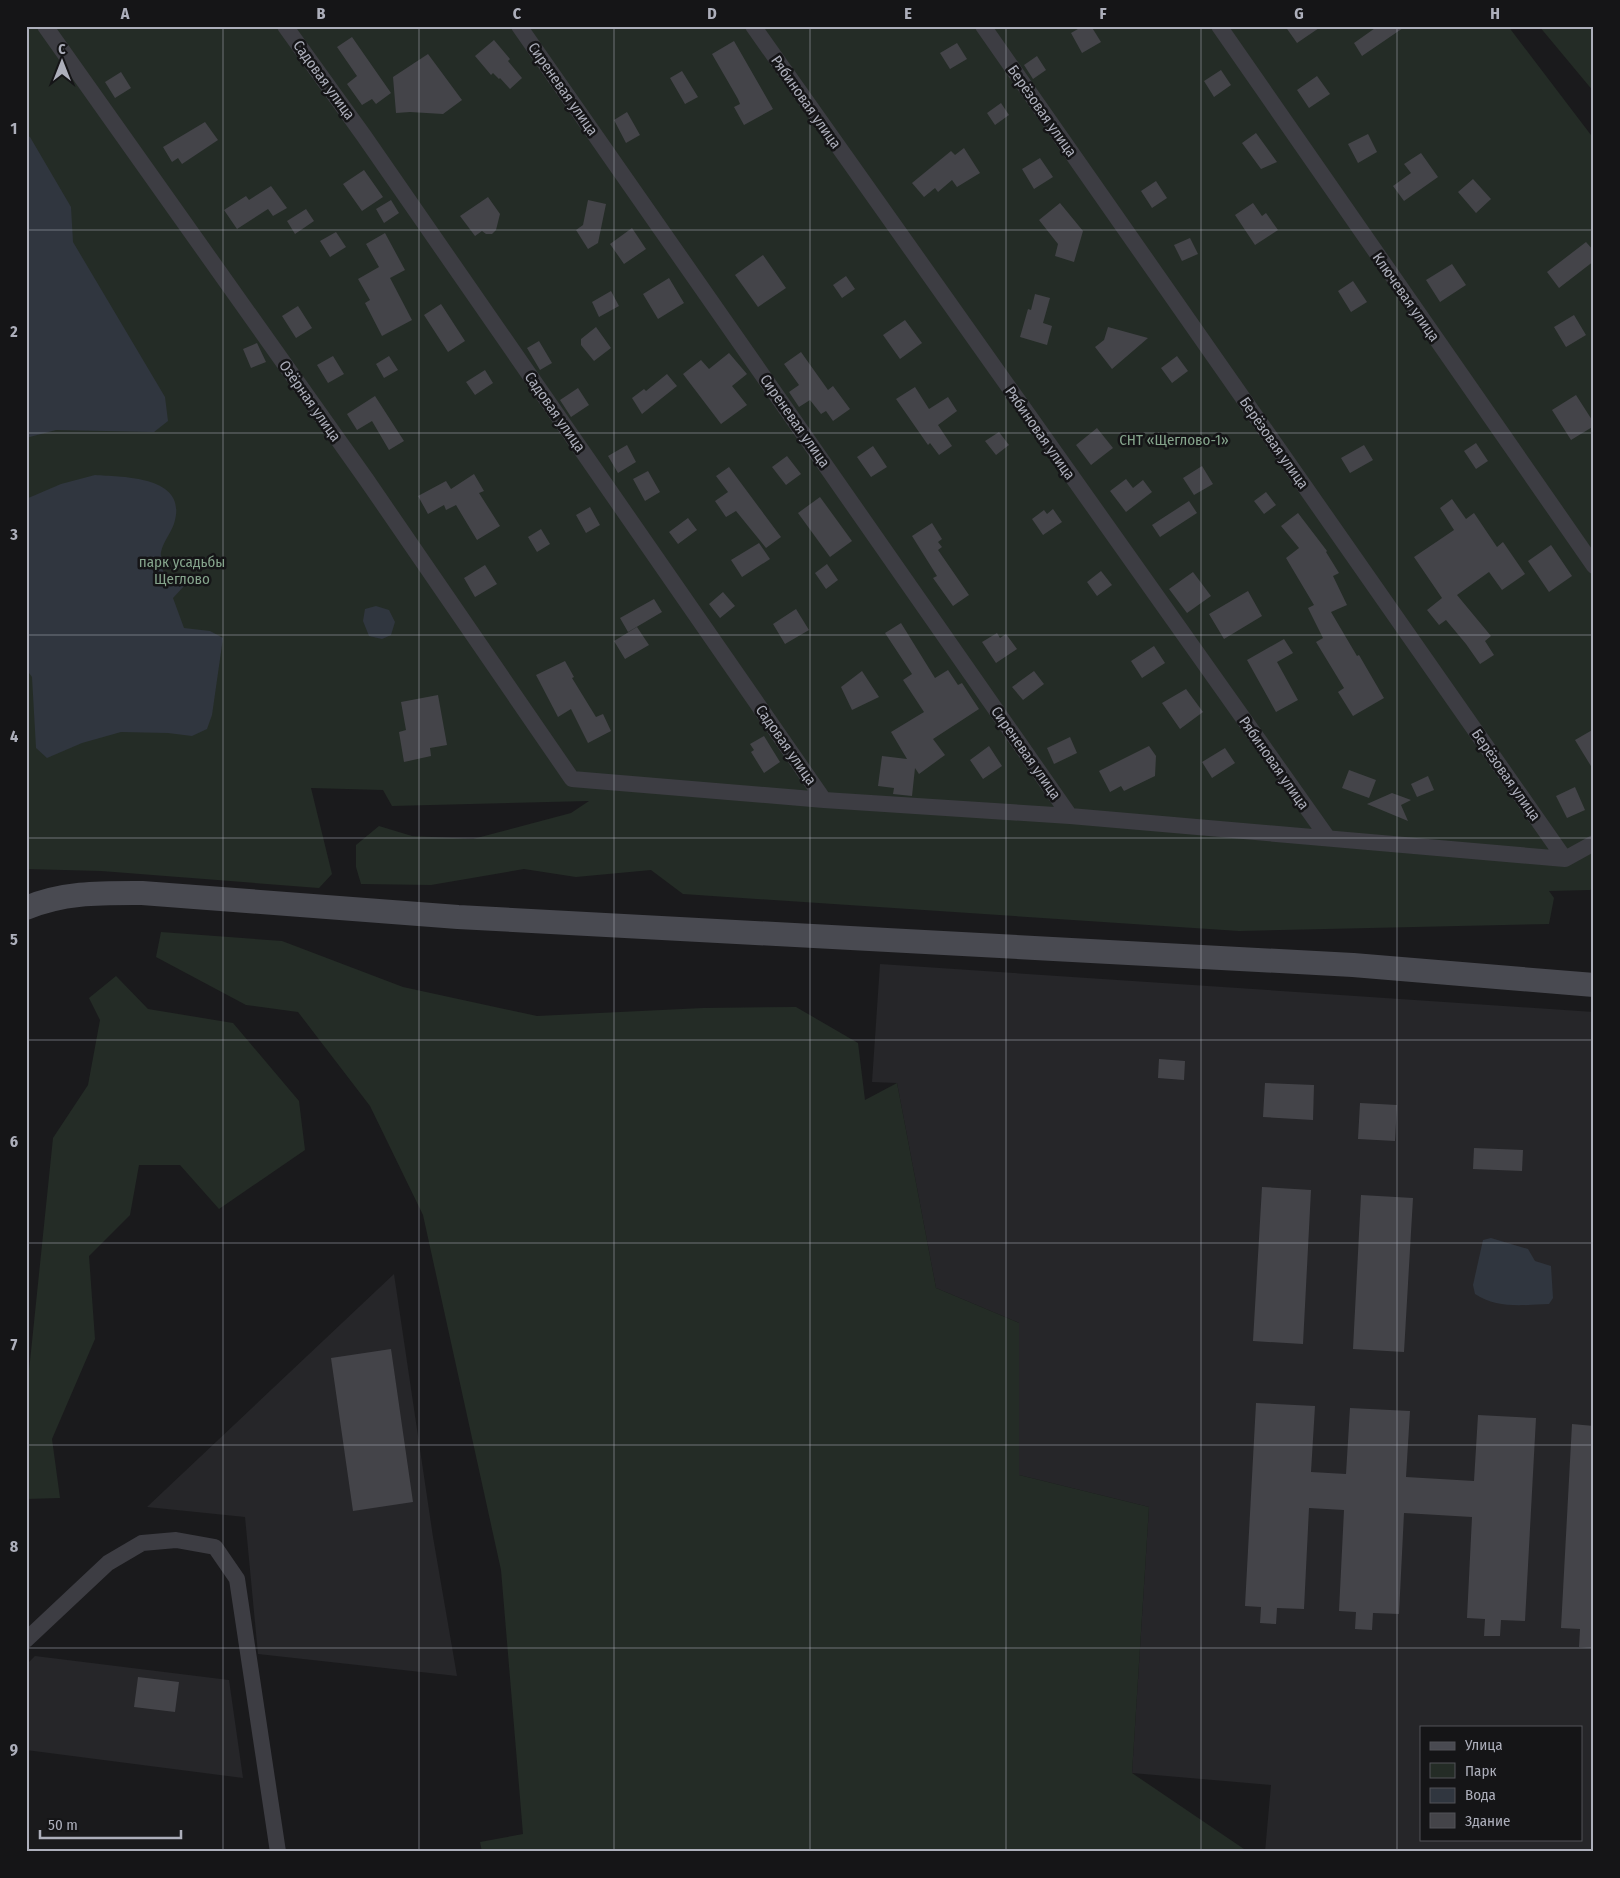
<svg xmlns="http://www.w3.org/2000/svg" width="1620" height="1878" font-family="'Fira Sans Condensed',sans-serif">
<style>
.built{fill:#262629;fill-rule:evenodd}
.green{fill:#242c26}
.water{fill:#30363f}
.building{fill:#444449}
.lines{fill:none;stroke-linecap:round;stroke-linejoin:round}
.minor{stroke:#3d3d43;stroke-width:16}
.secondary{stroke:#494a51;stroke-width:24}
.grid{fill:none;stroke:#adafbb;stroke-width:1;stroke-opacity:0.55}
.labels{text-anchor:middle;stroke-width:5;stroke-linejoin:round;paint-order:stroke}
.street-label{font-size:15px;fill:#adafbb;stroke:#151517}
.park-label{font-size:15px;fill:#85a48c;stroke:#151517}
.neatline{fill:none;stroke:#adafbb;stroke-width:2}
.grid-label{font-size:16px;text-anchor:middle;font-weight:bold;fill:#adafbb}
</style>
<rect width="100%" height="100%" fill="#1a1a1c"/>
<path class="built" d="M880 964 1594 1012V1852H1265L1271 1785 1132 1773 1149 1507 1019 1475V1323L936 1288 897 1083 872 1082ZM1421 1727H1581V1839H1421Z
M394 1274 433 1537 457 1676 258 1654 245 1517 147 1507Z
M35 1656 229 1680 243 1778 26 1750V1665Z"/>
<path class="green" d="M26 26H1508L1594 139V888L1590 890 1549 891 1554 898 1549 924 1239 931 683 894 651 870 576 877 524 869 431 885 361 884 356 867V845L379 826 412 836 473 839 571 813 589 801 392 806 383 790 311 788 332 874 319 888 101 871 26 869Z
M1539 26H1594V92Z
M161 932 282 941 403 987 537 1016 703 1008 796 1007 858 1043 865 1100 897 1083 936 1288 1019 1323V1475L1149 1507 1132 1773 1244 1849 1243 1852H482L480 1842 523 1834 501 1570 423 1215 370 1106 298 1012 246 1005 156 957Z
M116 976 148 1009 233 1023 299 1101 305 1150 219 1209 180 1165H139L130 1215 89 1256 95 1339 52 1439 60 1498 26 1499V1400L53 1138 88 1085 100 1020 89 998Z"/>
<path class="water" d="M26 135 30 137 71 207 73 242 165 397 168 421 154 432 56 430 26 438Z
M95 475C123 477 186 476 175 520 173 531 163 541 161 552 160 557 163 565 163 571L186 584 173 598 184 628 210 631 223 638 212 715 207 729 192 736 168 733 121 732 82 743 47 758 36 748 32 677 26 669V499L61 484Z
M376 606 389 610 395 622 391 635 382 639 369 636 363 621 365 609Z
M1491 1238 1528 1249 1535 1261 1551 1266 1553 1298 1549 1304C1523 1305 1497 1309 1475 1294L1473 1285 1483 1240Z"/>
<path class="building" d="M1083 26H1091L1101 42 1082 53 1071 33Z
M1285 26H1322L1297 43Z
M1378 26H1406L1362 56 1354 43Z
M352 37 391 93 376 104 372 99 362 105 347 84 357 76 337 47Z
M494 40 510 59 508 61 522 78 510 89 500 78 499 79 493 73 491 75 475 56Z
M734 41 773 109 744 125 734 107 740 104 738 99 712 54Z
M957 43 967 59 950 69 940 53Z
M428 54 462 100 443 114 410 112 396 113 393 77Z
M1037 56 1046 70 1033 79 1024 65Z
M1221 70 1231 85 1214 97 1204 81Z
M682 71 698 97 685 104 670 78Z
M121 72 131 88 115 98 105 82Z
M1317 76 1330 94 1309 108 1297 90Z
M1001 103 1009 115 995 125 987 113Z
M627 112 640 135 626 143 614 120Z
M205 122 218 140 182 164 178 158 172 162 163 147Z
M1256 133 1277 162 1261 169 1242 143Z
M1368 134 1377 152 1358 163 1348 144Z
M964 148 980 173 957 187 952 180 938 192 935 188 924 197 912 183 951 151 955 155Z
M1421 153 1438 177 1404 201 1393 186 1411 173 1404 164Z
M1040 158 1053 177 1034 189 1022 169Z
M364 170 383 197 362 211 343 184Z
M1473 179 1491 199 1476 213 1458 192Z
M1156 181 1167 198 1152 208 1141 191Z
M271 186 287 208 273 216 268 209 237 229 224 210 246 196 249 200Z
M488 197 500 214 496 230 492 234H486L482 231 475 236 460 216Z
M391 200 399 213 384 223 376 209Z
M588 200 606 204 598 243 588 249 576 230 583 225Z
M1060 203 1083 231 1074 262 1055 256 1058 244 1039 220Z
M1253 203 1262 216 1266 213 1278 230 1255 245 1235 215Z
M306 209 314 221 295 234 287 221Z
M632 228 646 249 624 264 610 244Z
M336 232 346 247 330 257 320 241Z
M385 233 405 270 390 278 412 320 382 336 365 303 370 300 358 279 379 267 366 244Z
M1190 238 1198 254 1182 261 1174 245Z
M1586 242 1594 251V261L1559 288 1547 272Z
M763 255 786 288 758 307 735 275Z
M1452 264 1466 285 1440 302 1426 280Z
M846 276 855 289 842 298 833 285Z
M669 278 684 303 658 319 643 294Z
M1353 281 1367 302 1351 312 1338 291Z
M611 291 619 306 599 317 592 302Z
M1035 294 1050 298 1043 323 1052 326 1047 345 1020 337 1028 309 1031 310Z
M441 304 465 341 448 352 424 315Z
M298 306 312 328 296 338 282 316Z
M1574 315 1586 335 1566 347 1554 327Z
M905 320 922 343 900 359 883 335Z
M596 327 611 348 594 361 581 345V339Z
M1108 327 1148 338 1112 369 1095 347 1104 340Z
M539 341 552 363 540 370 527 348Z
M257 343 266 362 251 368 243 349Z
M801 352 828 390 833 386 850 409 833 421 826 411 821 414 810 400 799 407 789 392 799 385 784 364Z
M729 353 747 374 732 386 747 405 721 424 683 374 701 360 709 369Z
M333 356 344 374 328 383 317 365Z
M389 356 398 370 384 378 376 364Z
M1177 356 1188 371 1172 383 1161 368Z
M485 370 493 383 475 395 466 382Z
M667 374 677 386 642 414 632 398 644 389 646 391Z
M915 387 929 409 948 397 957 411 938 425 952 446 939 455 930 443 928 445 896 399Z
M578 388 589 405 571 417 560 400Z
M1576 395 1594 423V426L1571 440 1552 410Z
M375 396 404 441 389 450 372 421 357 430 347 414Z
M1097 428 1113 448 1091 465 1076 445Z
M999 432 1009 445 996 455 985 441Z
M1476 443 1488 461 1476 469 1464 451Z
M627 445 636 462 618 473 608 456Z
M1364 445 1373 460 1350 473 1341 458Z
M873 446 887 467 871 477 857 457Z
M787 456 801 474 786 485 772 467Z
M1202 466 1213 484 1194 495 1183 478Z
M729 467 781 537 766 548 736 511 726 517 715 501 728 492 716 476Z
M648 471 660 492 645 501 633 479Z
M474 474 484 491 479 493 500 526 477 540 456 505 446 510 444 505 428 514 418 496 446 481 451 489Z
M1126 479 1133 488 1143 480 1152 492 1126 512 1110 491Z
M1266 492 1276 505 1264 514 1254 501Z
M820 497 852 541 830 557 798 513Z
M1452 499 1466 519 1474 513 1497 547 1503 542 1525 574 1502 590 1489 572 1457 595 1491 636 1485 641 1494 655 1480 664 1466 644 1446 620 1439 625 1427 610 1442 598 1414 557 1454 530 1440 508Z
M1189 501 1197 513 1160 537 1152 525Z
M590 507 600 525 586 533 576 515Z
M1053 509 1062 522 1043 535 1032 519 1044 510 1047 514Z
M1298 513 1327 551 1326 552 1339 573 1333 576 1347 605 1331 612 1357 656 1359 655 1384 698 1353 716 1338 692 1344 688 1316 642 1323 638 1308 608 1314 605 1286 558 1299 548 1281 526Z
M688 518 697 530 678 544 669 532Z
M932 523 942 539 938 542 942 547 938 550 969 595 953 606 933 578 937 576 912 536Z
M541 529 550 544 537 552 528 537Z
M759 543 770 559 742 577 731 560Z
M1551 545 1572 576 1549 592 1528 561Z
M827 564 838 580 826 589 815 573Z
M485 565 497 584 475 597 464 578Z
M1101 571 1112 585 1097 596 1087 582Z
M1193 572 1211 596 1187 613 1169 589Z
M1248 591 1262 616 1224 639 1209 614Z
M723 592 735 606 720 618 709 604Z
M654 599 662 612 628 632 620 618Z
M796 609 809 630 785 644 773 624Z
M901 623 935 678 948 670 958 685 962 683 979 709 933 739 945 755 919 774 915 768 912 796 893 794 894 788 878 786 882 756 907 759 891 732 924 712 903 680 912 674 885 633Z
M637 627 649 645 625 659 614 641Z
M997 633 1000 638 1006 634 1017 649 996 663 982 642Z
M1284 639 1293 653 1277 662 1298 700 1276 712 1247 660Z
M1154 646 1165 663 1142 678 1131 661Z
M565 661 574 677 572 678 596 717 603 714 611 731 588 743 571 709 558 717 536 675Z
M862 671 879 697 852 710 841 687Z
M1034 671 1044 684 1023 700 1012 687Z
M1186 689 1203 712 1180 729 1162 703Z
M438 695 447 745 430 748 431 756 404 762 399 732 406 730 401 702Z
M1594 729V771L1575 740Z
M764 736 780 762 764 773 751 752 754 750 750 744Z
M1070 737 1077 753 1054 764 1047 748Z
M989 746 1002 766 983 779 970 760Z
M1149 746 1156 756 1155 776 1124 791 1121 786 1110 792 1099 771Z
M1225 748 1235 763 1212 778 1202 762Z
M1349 770 1376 780 1369 798 1342 788Z
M1428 776 1434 790 1417 797 1411 784Z
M1575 787 1585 810 1567 818 1556 796Z
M1392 793 1411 800 1401 805 1408 821 1367 804Z
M1159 1059 1185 1061 1184 1080 1158 1078Z
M1265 1083 1314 1085 1313 1120 1263 1117Z
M1360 1103 1397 1105 1395 1141 1358 1139Z
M1474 1148 1523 1150 1522 1171 1473 1169Z
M1262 1187 1311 1190 1303 1344 1253 1341Z
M1361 1195 1413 1198 1404 1352 1353 1349Z
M391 1349 413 1502 353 1511 331 1358Z
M1256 1403 1315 1406 1311 1472 1346 1474 1350 1408 1410 1411 1406 1477 1474 1481 1478 1415 1536 1418 1525 1621 1501 1620 1500 1636H1484L1485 1619 1467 1618 1472 1517 1404 1513 1399 1614 1373 1613 1372 1630 1355 1629 1356 1612 1339 1611 1344 1510 1309 1508 1304 1609 1277 1608 1276 1624 1260 1623 1261 1607 1245 1606Z
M1572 1424 1594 1426V1648L1579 1647 1580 1629 1561 1628Z
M138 1677 179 1682 175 1712 134 1707Z"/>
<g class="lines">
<path class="minor" d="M45 26 366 479 572 779 824 800 1070 816 1565 859 1594 843
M285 26 364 136 824 800
M519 26 1070 816
M753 26 1328 838
M983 26 1565 859
M1219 26 1594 566
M26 1640 108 1563 142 1543 176 1540 215 1547 237 1579 278 1852"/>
<path class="secondary" d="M26 908C64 892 102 893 142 893L458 917 1353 965 1594 985"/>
</g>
<path class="grid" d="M223 26V1852M419 26V1852M614 26V1852M810 26V1852M1006 26V1852M1201 26V1852M1397 26V1852M26 230H1594M26 433H1594M26 635H1594M26 838H1594M26 1040H1594M26 1243H1594M26 1445H1594M26 1648H1594"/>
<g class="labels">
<g class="street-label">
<text transform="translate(324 80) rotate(54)" y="5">Садовая улица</text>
<text transform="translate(563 89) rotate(55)" y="5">Сиреневая улица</text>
<text transform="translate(806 102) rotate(55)" y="5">Рябиновая улица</text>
<text transform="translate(1042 111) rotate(55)" y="5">Берёзовая улица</text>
<text transform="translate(1406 297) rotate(55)" y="5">Ключевая улица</text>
<text transform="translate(310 401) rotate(55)" y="5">Озёрная улица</text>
<text transform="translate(555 412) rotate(55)" y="5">Садовая улица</text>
<text transform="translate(795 421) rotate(55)" y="5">Сиреневая улица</text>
<text transform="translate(1040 433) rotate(55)" y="5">Рябиновая улица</text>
<text transform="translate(1274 443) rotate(55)" y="5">Берёзовая улица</text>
<text transform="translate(786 745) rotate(55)" y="5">Садовая улица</text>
<text transform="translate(1026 753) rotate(55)" y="5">Сиреневая улица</text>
<text transform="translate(1274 763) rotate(55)" y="5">Рябиновая улица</text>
<text transform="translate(1506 775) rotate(55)" y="5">Берёзовая улица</text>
</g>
<g class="park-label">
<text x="1174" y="445">СНТ «Щеглово-1»</text>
<text x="182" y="567">парк усадьбы<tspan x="182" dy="17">Щеглово</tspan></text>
</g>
</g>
<rect width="1620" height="1878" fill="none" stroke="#151517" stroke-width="55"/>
<rect x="1420" y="1726" width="162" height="115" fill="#151517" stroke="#525359"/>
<rect x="1430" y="1742" width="25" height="8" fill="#494a51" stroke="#525359"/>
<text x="1465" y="1750" font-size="15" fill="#adafbb">Улица</text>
<rect x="1430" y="1763" width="25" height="15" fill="#242c26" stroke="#525359"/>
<text x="1465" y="1776" font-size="15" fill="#adafbb">Парк</text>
<rect x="1430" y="1788" width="25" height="15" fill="#30363f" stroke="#525359"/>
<text x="1465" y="1800" font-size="15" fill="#adafbb">Вода</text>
<rect x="1430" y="1813" width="25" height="15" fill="#444449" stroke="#525359"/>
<text x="1465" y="1826" font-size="15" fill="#adafbb">Здание</text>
<g transform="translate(62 62)" stroke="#151517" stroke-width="4" paint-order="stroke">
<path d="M0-4L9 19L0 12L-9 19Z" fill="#adafbb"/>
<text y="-8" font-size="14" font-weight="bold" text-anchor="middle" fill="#adafbb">С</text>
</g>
<path d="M40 1830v8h141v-8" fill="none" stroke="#adafbb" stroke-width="2.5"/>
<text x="48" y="1830" font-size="15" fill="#adafbb" stroke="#151517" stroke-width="4" paint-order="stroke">50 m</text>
<rect x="28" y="28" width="1564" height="1822" class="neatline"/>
<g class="grid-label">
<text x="125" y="19">A</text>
<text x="321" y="19">B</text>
<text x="517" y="19">C</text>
<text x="712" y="19">D</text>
<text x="908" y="19">E</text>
<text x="1103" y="19">F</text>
<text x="1299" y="19">G</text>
<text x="1495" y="19">H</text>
<text x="14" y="134">1</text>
<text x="14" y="337">2</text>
<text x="14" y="540">3</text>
<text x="14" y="742">4</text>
<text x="14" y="945">5</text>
<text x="14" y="1147">6</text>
<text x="14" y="1350">7</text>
<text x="14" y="1552">8</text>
<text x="14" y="1755">9</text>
</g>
</svg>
